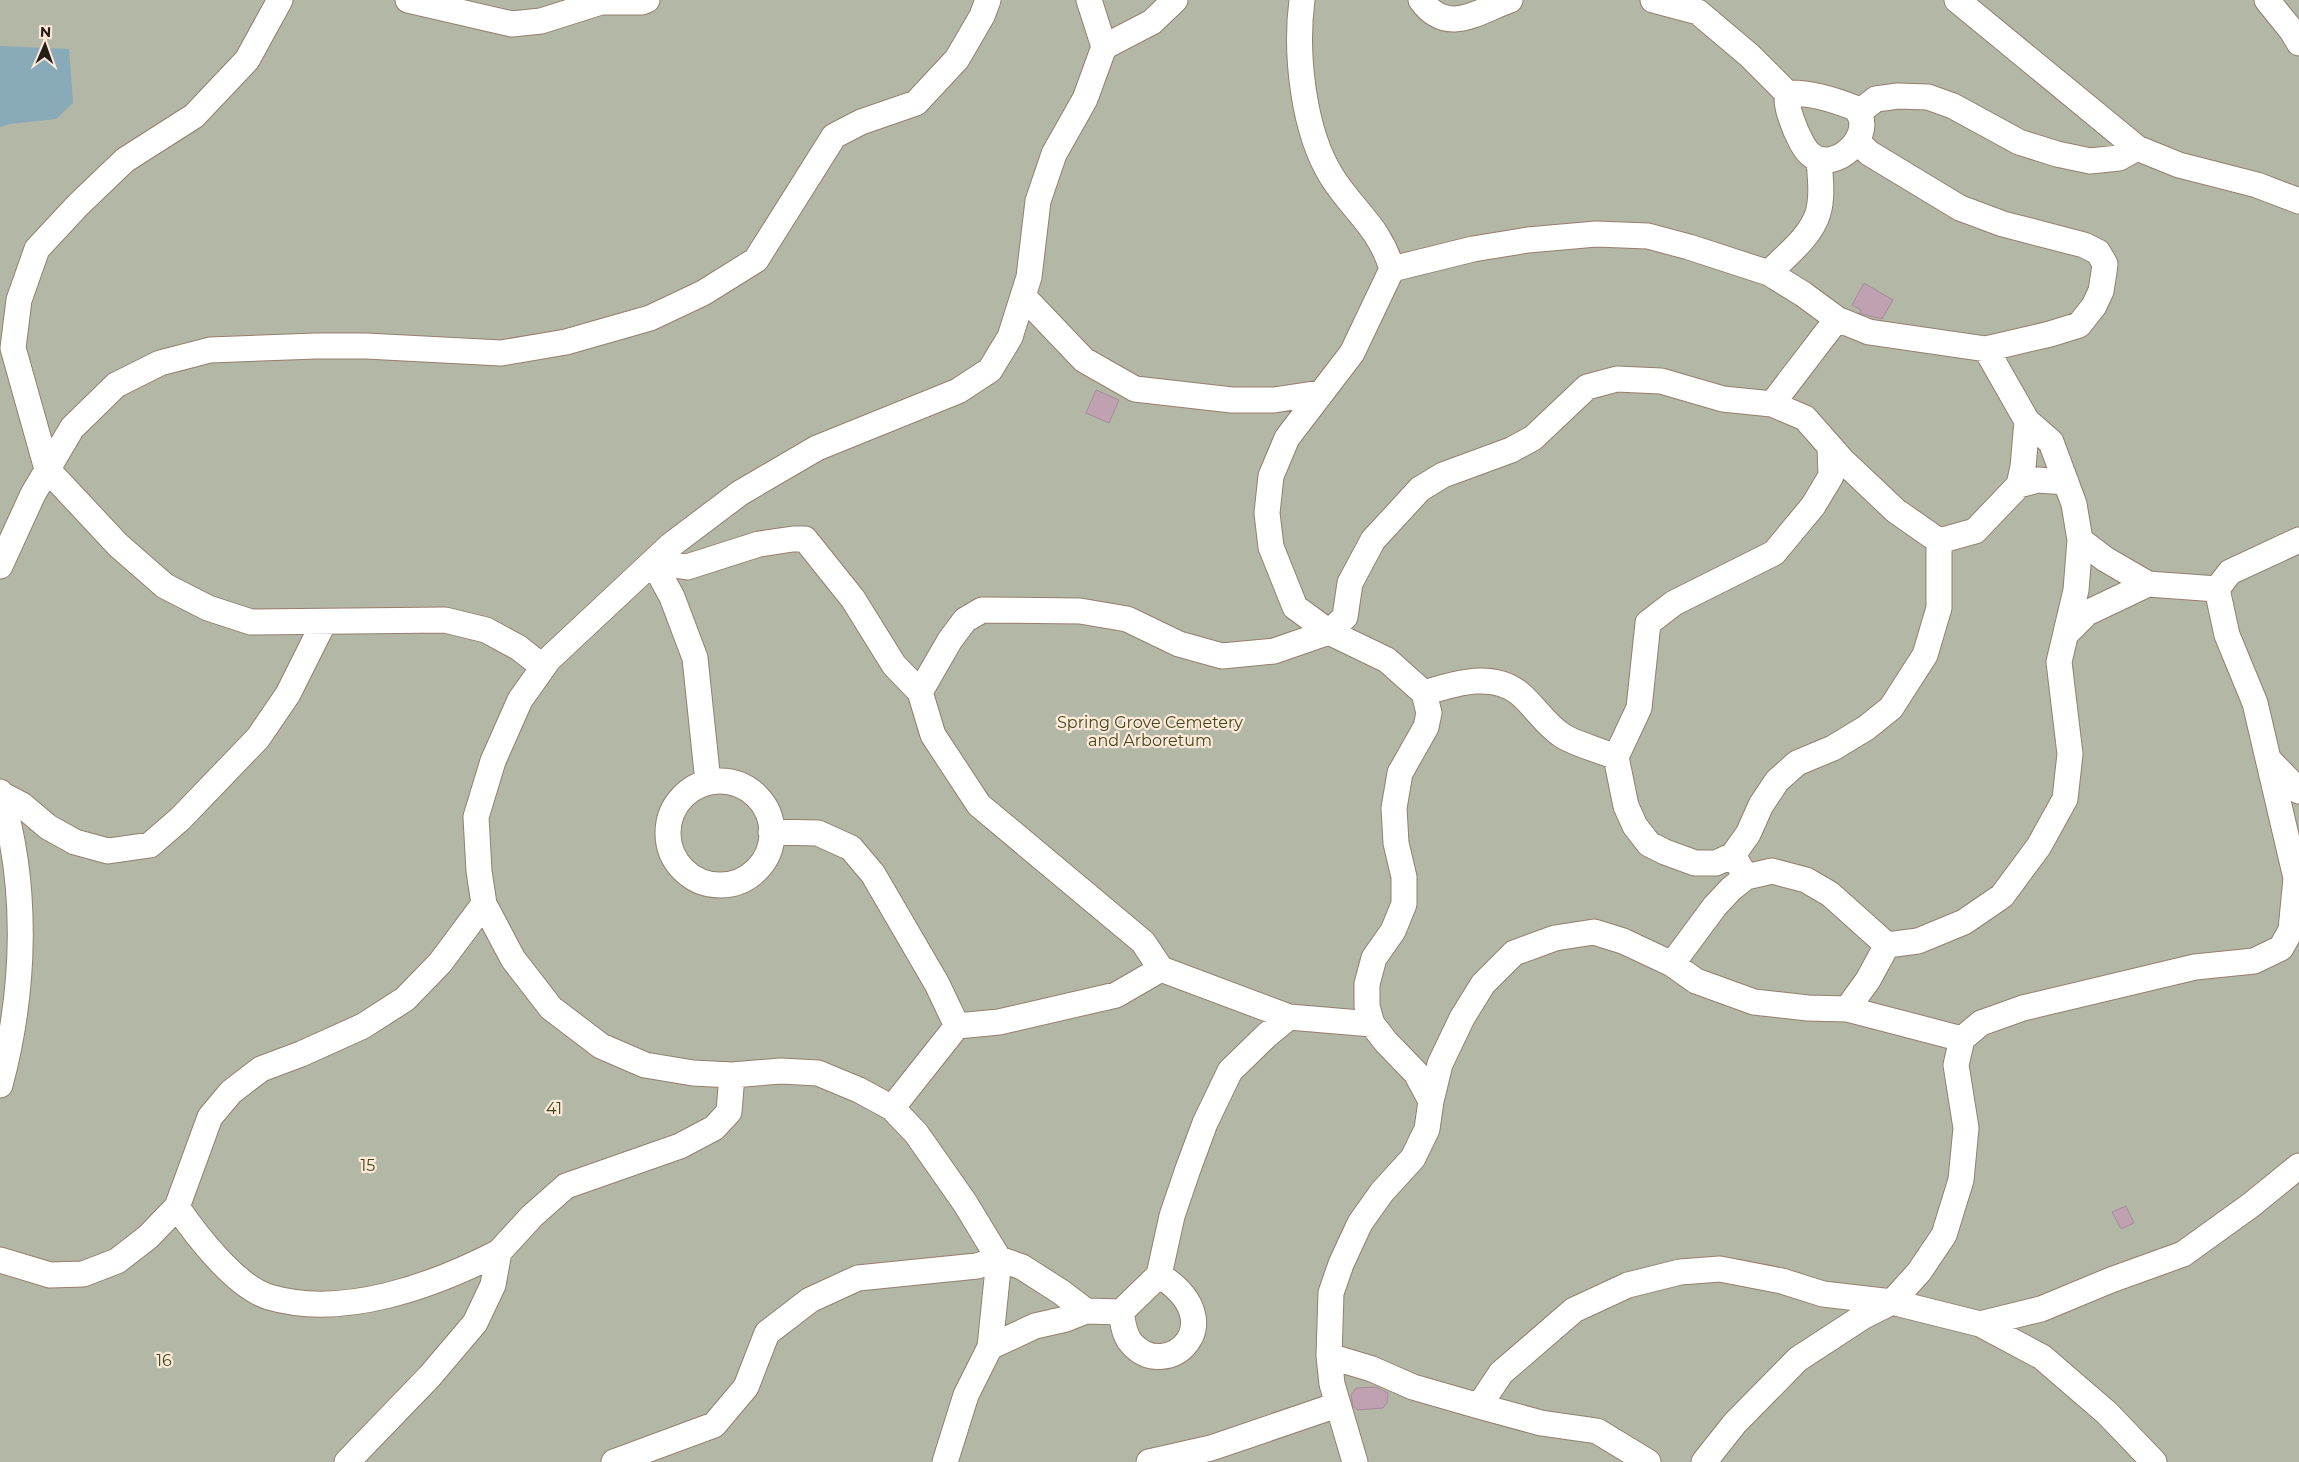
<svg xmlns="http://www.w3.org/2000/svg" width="2299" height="1462" font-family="Montserrat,sans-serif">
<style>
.green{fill:#b2b7a6}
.water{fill:#89aab8}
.building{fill:#c0a1b1;stroke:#a78b99}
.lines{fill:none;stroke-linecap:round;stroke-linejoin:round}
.minor-casing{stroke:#977e6d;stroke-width:27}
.minor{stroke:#fff;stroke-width:25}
.labels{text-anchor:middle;stroke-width:4.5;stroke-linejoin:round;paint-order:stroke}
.park-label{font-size:16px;fill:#3e4918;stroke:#fee9da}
</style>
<rect width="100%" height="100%" fill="#f5dac8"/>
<path class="green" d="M0 0H2299V1462H0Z"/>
<path class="water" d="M0 46 69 49 73 103 56 119 10 124 0 127Z"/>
<path class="building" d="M1864 283 1893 300 1882 319 1859 313 1861 310 1852 305Z
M1096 390 1119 400 1109 423 1086 413Z
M2126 1206 2134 1223 2121 1229 2112 1212Z
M1376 1387 1388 1393 1387 1403 1383 1408 1358 1410 1353 1406 1351 1395 1356 1388Z"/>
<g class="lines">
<g class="minor-casing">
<path id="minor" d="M280 0 247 60 194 116 125 160 78 205 37 249 19 300 13 348 47 469 118 545 165 586 208 608 251 622 445 620 486 630 519 648 543 667
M408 0 512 24 541 21 601 2H642L647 0
M1302 0C1295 53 1303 131 1332 177 1355 213 1379 226 1392 269L1352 353 1287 438 1271 476 1267 513 1271 547 1295 607 1329 632 1387 660 1424 693 1429 713 1426 727 1400 773 1394 808 1396 843 1404 877V904L1393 931 1374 958 1367 984V1006L1372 1024 1386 1042 1416 1073 1431 1101 1427 1129 1413 1158 1382 1192 1360 1223 1341 1264 1331 1293 1329 1356 1332 1384 1355 1462
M1421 0C1447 36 1477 12 1510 0
M1653 0 1698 12 1749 55 1787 93C1809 92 1835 100 1855 108 1879 133 1834 176 1810 154 1803 148 1800 139 1796 131 1791 118 1786 107 1787 93
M1957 0 2137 148 2179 165 2257 185 2299 201
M2267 0 2292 31 2299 43
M1104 47 1152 22 1175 0
M1859 112 1876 99 1898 96 1928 97 1953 106 2019 142 2057 154 2090 161 2119 158 2137 148
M1392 269 1473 249 1528 240 1596 234 1648 236 1689 247 1769 273 1803 294 1837 319 1869 332 1986 349 2050 334 2079 325 2094 306 2101 291 2104 272 2105 264 2098 252 2084 245 2003 224 1960 208 1869 153 1858 142
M1769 273C1785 256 1811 237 1818 213 1823 196 1820 176 1819 159
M1023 296 1084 360 1135 389 1232 400H1274L1320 393
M1772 404 1837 319
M2019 485 2038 480 2066 482
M2080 540 2105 559 2148 584 2217 589
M1939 541 1975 531 2019 485 2023 467 2027 421
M653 562 687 567 759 544 793 539H805L853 599 894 665 920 692 933 735 979 805 1143 942 1161 969 1289 1017 1372 1024
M653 562 672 597 695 658 708 782
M0 566 33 494 72 428 116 385 160 363 210 350 316 346H366L501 353 566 342 650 318 703 293 756 260 834 136 861 122 916 103 957 59 982 16 988 0
M2067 633 2087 613 2148 584
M920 692 950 640 965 620 982 610 1080 611 1127 619 1179 644 1222 656 1274 651 1329 632 1345 617 1350 583 1373 540 1420 489 1443 475 1511 450 1533 438 1587 387 1617 379 1661 381 1723 399 1772 404 1805 418 1842 460 1896 511 1939 541
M1424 693C1454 684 1491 671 1519 693 1535 706 1545 725 1563 736 1578 745 1599 750 1616 757
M2269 760 2299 791
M668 833a52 52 0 1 1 104 0a52 52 0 1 1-104 0Z
M0 792C29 886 25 992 0 1085
M1 794 22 805 48 827 75 842 108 851 150 845 180 819 258 738 288 694 324 622
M771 832 818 833 851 848 873 874 937 984 957 1026
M1733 855 1748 834 1761 805 1777 781 1797 763 1833 748 1866 728 1891 708 1925 655 1939 608V541
M1746 877 1733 855 1716 863H1695L1665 852 1649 844 1635 826 1626 806 1616 757 1639 708 1648 623 1674 603 1774 553 1813 506 1831 476 1830 447
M1672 964 1715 906 1731 889 1746 877 1772 871 1806 880 1830 894 1887 945 1918 941 1964 922 2002 896 2039 846 2065 799 2070 754 2059 662 2076 590 2080 540 2074 504 2051 442 2027 421 1986 349
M1847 1009 1868 980 1887 945
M1431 1101 1440 1064 1462 1018 1483 984 1514 953 1555 938 1594 932 1623 941 1672 964 1696 981 1754 1002 1808 1008 1847 1009 1962 1039
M892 1108 957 1026 999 1022 1116 995 1161 969
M177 1207C196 1235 236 1287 269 1297 343 1319 433 1286 499 1252
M0 1260 50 1275 83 1274 117 1261 148 1237 177 1207 210 1117 231 1092 261 1069 301 1054 363 1026 405 999 440 963 484 904
M1121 1312C1123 1323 1124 1336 1132 1344 1167 1383 1235 1323 1159 1275
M1980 1324 2041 1309 2111 1280 2183 1254 2251 1205 2299 1166
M990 1347 1035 1326 1066 1319 1086 1311
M1329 1356 1372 1369 1413 1387 1479 1406 1541 1423 1597 1431 1648 1462
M1479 1406 1501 1373 1574 1310 1628 1285 1680 1272 1720 1269 1782 1281 1823 1294 1892 1302 1980 1324 2042 1357 2107 1413 2154 1462
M347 1462 430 1376 475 1323 493 1285 499 1252 532 1216 566 1186 680 1146 714 1128 729 1112 732 1075
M614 1462 714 1425 746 1387 767 1333 810 1300 858 1278 977 1266 999 1259 1022 1267 1061 1292 1086 1311 1121 1312 1159 1275 1172 1216 1188 1169 1205 1123 1230 1071 1267 1035 1289 1017
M945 1462 966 1395 990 1347 999 1259 965 1203 916 1133 892 1108 859 1090 818 1073 781 1071 732 1075 693 1073 645 1065 601 1046 551 1008 513 959 484 904 479 871 476 817 493 761 520 700 549 659 671 545 740 493 817 448 958 391 990 370 1010 337 1029 277 1038 201 1054 154 1085 99 1104 47 1089 0
M1149 1462 1211 1448 1337 1405
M1704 1462 1735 1423 1798 1359 1864 1316 1892 1302 1919 1272 1944 1235 1961 1180 1966 1128 1956 1065 1962 1039 1981 1023 2023 1008 2195 967 2254 961 2281 948 2291 930 2296 878 2255 703 2227 635 2217 589 2230 572 2299 540"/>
</g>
<use href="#minor" class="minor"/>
</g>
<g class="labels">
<g class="park-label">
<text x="1150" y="728">Spring Grove Cemetery<tspan x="1150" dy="18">and Arboretum</tspan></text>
<text x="554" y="1114">41</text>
<text x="368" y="1171">15</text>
<text x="164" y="1366">16</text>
</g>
</g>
<g transform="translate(45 45) rotate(2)" stroke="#fee9da" stroke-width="4" paint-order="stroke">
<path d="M0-4L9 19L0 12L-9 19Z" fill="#261d16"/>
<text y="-8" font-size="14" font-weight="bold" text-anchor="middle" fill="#261d16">N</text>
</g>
</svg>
